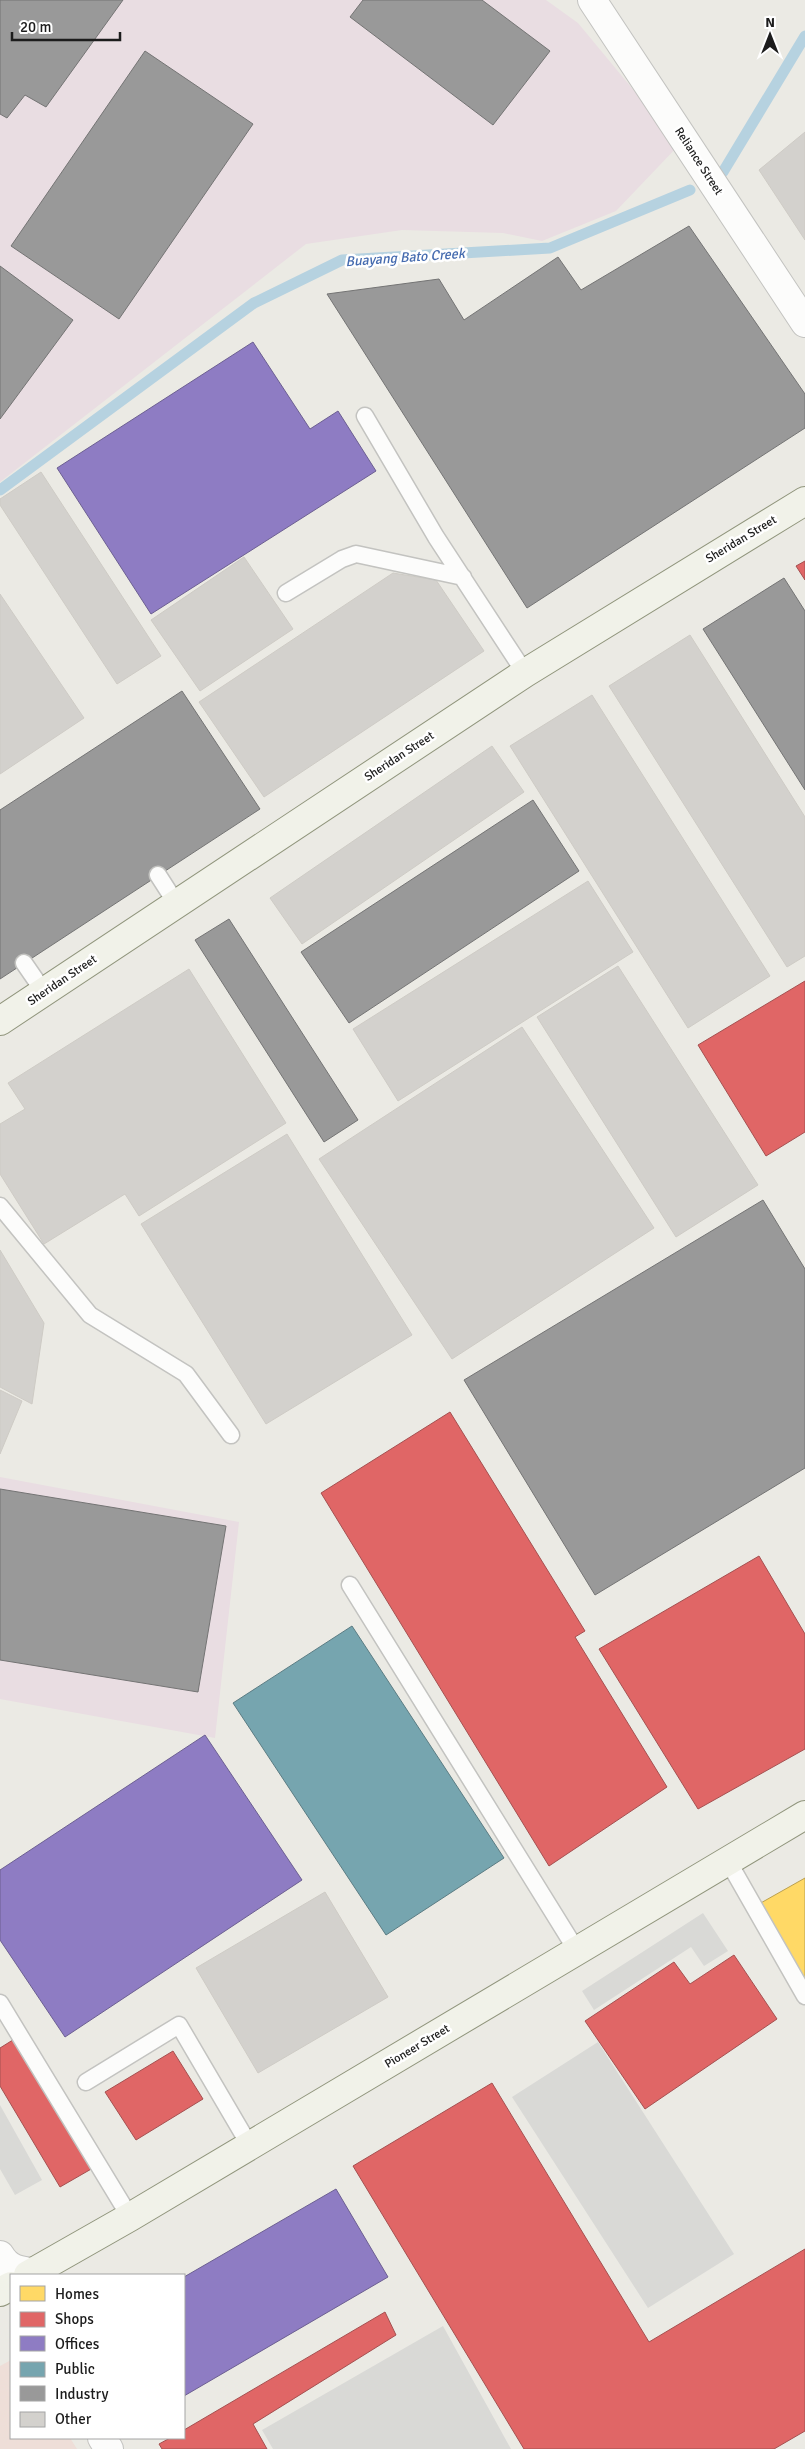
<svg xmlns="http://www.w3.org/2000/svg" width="805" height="2449" font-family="Signika,sans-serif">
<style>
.commercial{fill:#eeded8}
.industrial{fill:#e9dde2}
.parking{fill:#d9d9d6}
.homes{fill:#ffd966;stroke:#bba050}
.shops{fill:#e06666;stroke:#a55050}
.offices{fill:#8e7cc3;stroke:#6c5f91}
.public{fill:#76a5af;stroke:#5b7c83}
.industry{fill:#999;stroke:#747474}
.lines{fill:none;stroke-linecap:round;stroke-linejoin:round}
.stream{stroke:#b6d2e0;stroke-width:11}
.building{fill:#d3d1cd;stroke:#cecbc5}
.service-casing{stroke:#c3c3c0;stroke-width:19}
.minor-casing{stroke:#c3c3c0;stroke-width:30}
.tertiary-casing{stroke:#c3c3c0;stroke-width:30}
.secondary-casing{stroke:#90957c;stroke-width:30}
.service{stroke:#fcfcfb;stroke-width:16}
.minor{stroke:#fcfcfb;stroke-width:28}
.tertiary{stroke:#fcfcfb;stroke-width:28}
.secondary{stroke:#f1f2e9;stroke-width:28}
.labels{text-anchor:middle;stroke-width:5;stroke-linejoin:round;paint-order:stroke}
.street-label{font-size:12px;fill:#1c1c1c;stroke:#fff}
.water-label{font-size:14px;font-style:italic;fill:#456baf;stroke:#fff}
</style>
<rect width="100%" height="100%" fill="#ebeae4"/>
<path class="commercial" d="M11 2360V2438H70L77 2449H0V2366Z"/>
<path class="industrial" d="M0 0H546L578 23 679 145 616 211 542 241 503 233 402 230 306 244 0 482Z
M0 1477 239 1522 215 1738 0 1699Z"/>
<path class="parking" d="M703 1913 728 1951 704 1966 691 1947 594 2010 582 1991Z
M598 2042 734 2254 648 2308 512 2097Z
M0 2105 42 2180 15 2195 0 2169Z
M443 2326 511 2449H273L262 2430Z"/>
<path class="homes" d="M805 1878V1983L759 1904Z"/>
<path class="shops" d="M805 561V580L796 566Z
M805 981V1132L766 1156 698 1045Z
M450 1412 585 1631 575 1637 667 1787 549 1866 321 1493Z
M759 1556 805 1634V1749L698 1809 599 1649Z
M734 1955 777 2019 645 2109 585 2021 674 1962 690 1984Z
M16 2038 93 2168 60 2187 0 2086V2048Z
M173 2051 203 2099 136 2140 105 2092Z
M492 2083 649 2342 805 2249V2431L774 2449H524L353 2166Z
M385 2312 396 2335 253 2424 267 2449H162L159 2444 170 2438H184V2430Z"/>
<path class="offices" d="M253 342 310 429 338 411 376 471 151 614 57 468Z
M205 1735 302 1880 65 2037 0 1940V1870Z
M336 2189 388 2277 184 2396V2277Z"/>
<path class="public" d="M352 1626 504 1858 386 1935 233 1703Z"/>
<path class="industry" d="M0 0H123L46 107 25 95 7 118 0 114Z
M363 0H482L550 51 493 125 350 17Z
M145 51 253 124 119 319 11 246Z
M689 226 805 394V428L527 608 327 294 439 279 464 320 558 257 581 290Z
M0 266 73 320 0 419Z
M784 578 805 611V790L703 629Z
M182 691 260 809 0 979V810Z
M533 800 579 871 349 1023 301 952Z
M229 919 358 1120 324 1142 195 940Z
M763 1200 805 1269V1468L595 1595 464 1380Z
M0 1489 226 1526 198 1692 0 1660Z"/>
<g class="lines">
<path class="stream" d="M723 172 805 36
M0 490 254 303 342 260 550 248 690 190"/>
</g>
<path class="building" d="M805 132V240L759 170Z
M41 472 161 656 117 684 0 505V499Z
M244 557 293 629 200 691 151 620Z
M393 573 436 580 484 651 264 797 199 702Z
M0 594 84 718 0 774Z
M690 635 805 817V956L787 967 609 686Z
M592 695 770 976 688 1028 510 746Z
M492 746 524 792 302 944 270 898Z
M588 881 633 952 398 1101 353 1029Z
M618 966 758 1185 676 1237 537 1017Z
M189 969 286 1123 139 1216 125 1194 44 1244 0 1174V1124L25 1109 8 1083Z
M522 1027 654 1228 452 1359 319 1159Z
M287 1134 412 1335 266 1424 141 1224Z
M0 1250 44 1323 32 1404 0 1387Z
M0 1390 22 1401 0 1454Z
M325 1892 388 1997 258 2073 196 1968Z"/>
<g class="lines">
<g class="service-casing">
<path id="service" d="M365 416 436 537 525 673
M286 593 342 559 356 554 463 577
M158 875 176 903
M24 963 44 992
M0 1206 90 1315 186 1374 231 1435
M350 1585 577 1951
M728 1861 805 1996
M0 2003 130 2217
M86 2082 179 2025 250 2146"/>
</g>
<g class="minor-casing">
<path id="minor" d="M0 2255C8 2269 20 2271 34 2272
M102 2438 109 2449"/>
</g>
<g class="tertiary-casing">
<path id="tertiary" d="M592 0 805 323"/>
</g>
<g class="secondary-casing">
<path id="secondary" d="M0 1021 525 673 805 501
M28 2275 130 2217 805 1815
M0 2292 11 2286"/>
</g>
<use href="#service" class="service"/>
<use href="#minor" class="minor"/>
<use href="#tertiary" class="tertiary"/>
<use href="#secondary" class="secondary"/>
</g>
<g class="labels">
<g class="street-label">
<text transform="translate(699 161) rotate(57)" y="4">Reliance Street</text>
<text transform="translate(741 539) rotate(-31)" y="4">Sheridan Street</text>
<text transform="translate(399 756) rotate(-33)" y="4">Sheridan Street</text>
<text transform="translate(62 980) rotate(-34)" y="4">Sheridan Street</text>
<text transform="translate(417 2046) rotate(-31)" y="4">Pioneer Street</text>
</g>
<g class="water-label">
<text transform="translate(405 257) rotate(-4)" y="5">Buayang Bato Creek</text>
</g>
</g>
<rect x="10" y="2274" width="175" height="165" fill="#ffffff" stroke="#a4a4a4"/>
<rect x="20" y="2286" width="25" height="15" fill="#ffd966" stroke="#a4a4a4"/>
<text x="55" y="2299" font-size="15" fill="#1c1c1c">Homes</text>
<rect x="20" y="2312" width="25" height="15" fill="#e06666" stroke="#a4a4a4"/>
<text x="55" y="2324" font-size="15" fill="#1c1c1c">Shops</text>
<rect x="20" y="2336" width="25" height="15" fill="#8e7cc3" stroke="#a4a4a4"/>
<text x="55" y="2349" font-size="15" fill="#1c1c1c">Offices</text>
<rect x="20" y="2362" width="25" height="15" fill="#76a5af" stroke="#a4a4a4"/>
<text x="55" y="2374" font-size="15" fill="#1c1c1c">Public</text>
<rect x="20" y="2386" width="25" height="15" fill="#999999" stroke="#a4a4a4"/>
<text x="55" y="2399" font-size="15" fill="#1c1c1c">Industry</text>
<rect x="20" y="2412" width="25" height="15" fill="#d3d1cd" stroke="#a4a4a4"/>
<text x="55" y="2424" font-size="15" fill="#1c1c1c">Other</text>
<g transform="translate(770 35)" stroke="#ffffff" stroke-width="4" paint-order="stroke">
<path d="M0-4L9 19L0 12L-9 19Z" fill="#1c1c1c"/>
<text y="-8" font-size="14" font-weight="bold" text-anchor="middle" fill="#1c1c1c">N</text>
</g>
<path d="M12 32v8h108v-8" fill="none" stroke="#1c1c1c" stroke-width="2.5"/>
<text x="20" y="32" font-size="15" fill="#1c1c1c" stroke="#ffffff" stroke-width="4" paint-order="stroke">20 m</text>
</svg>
